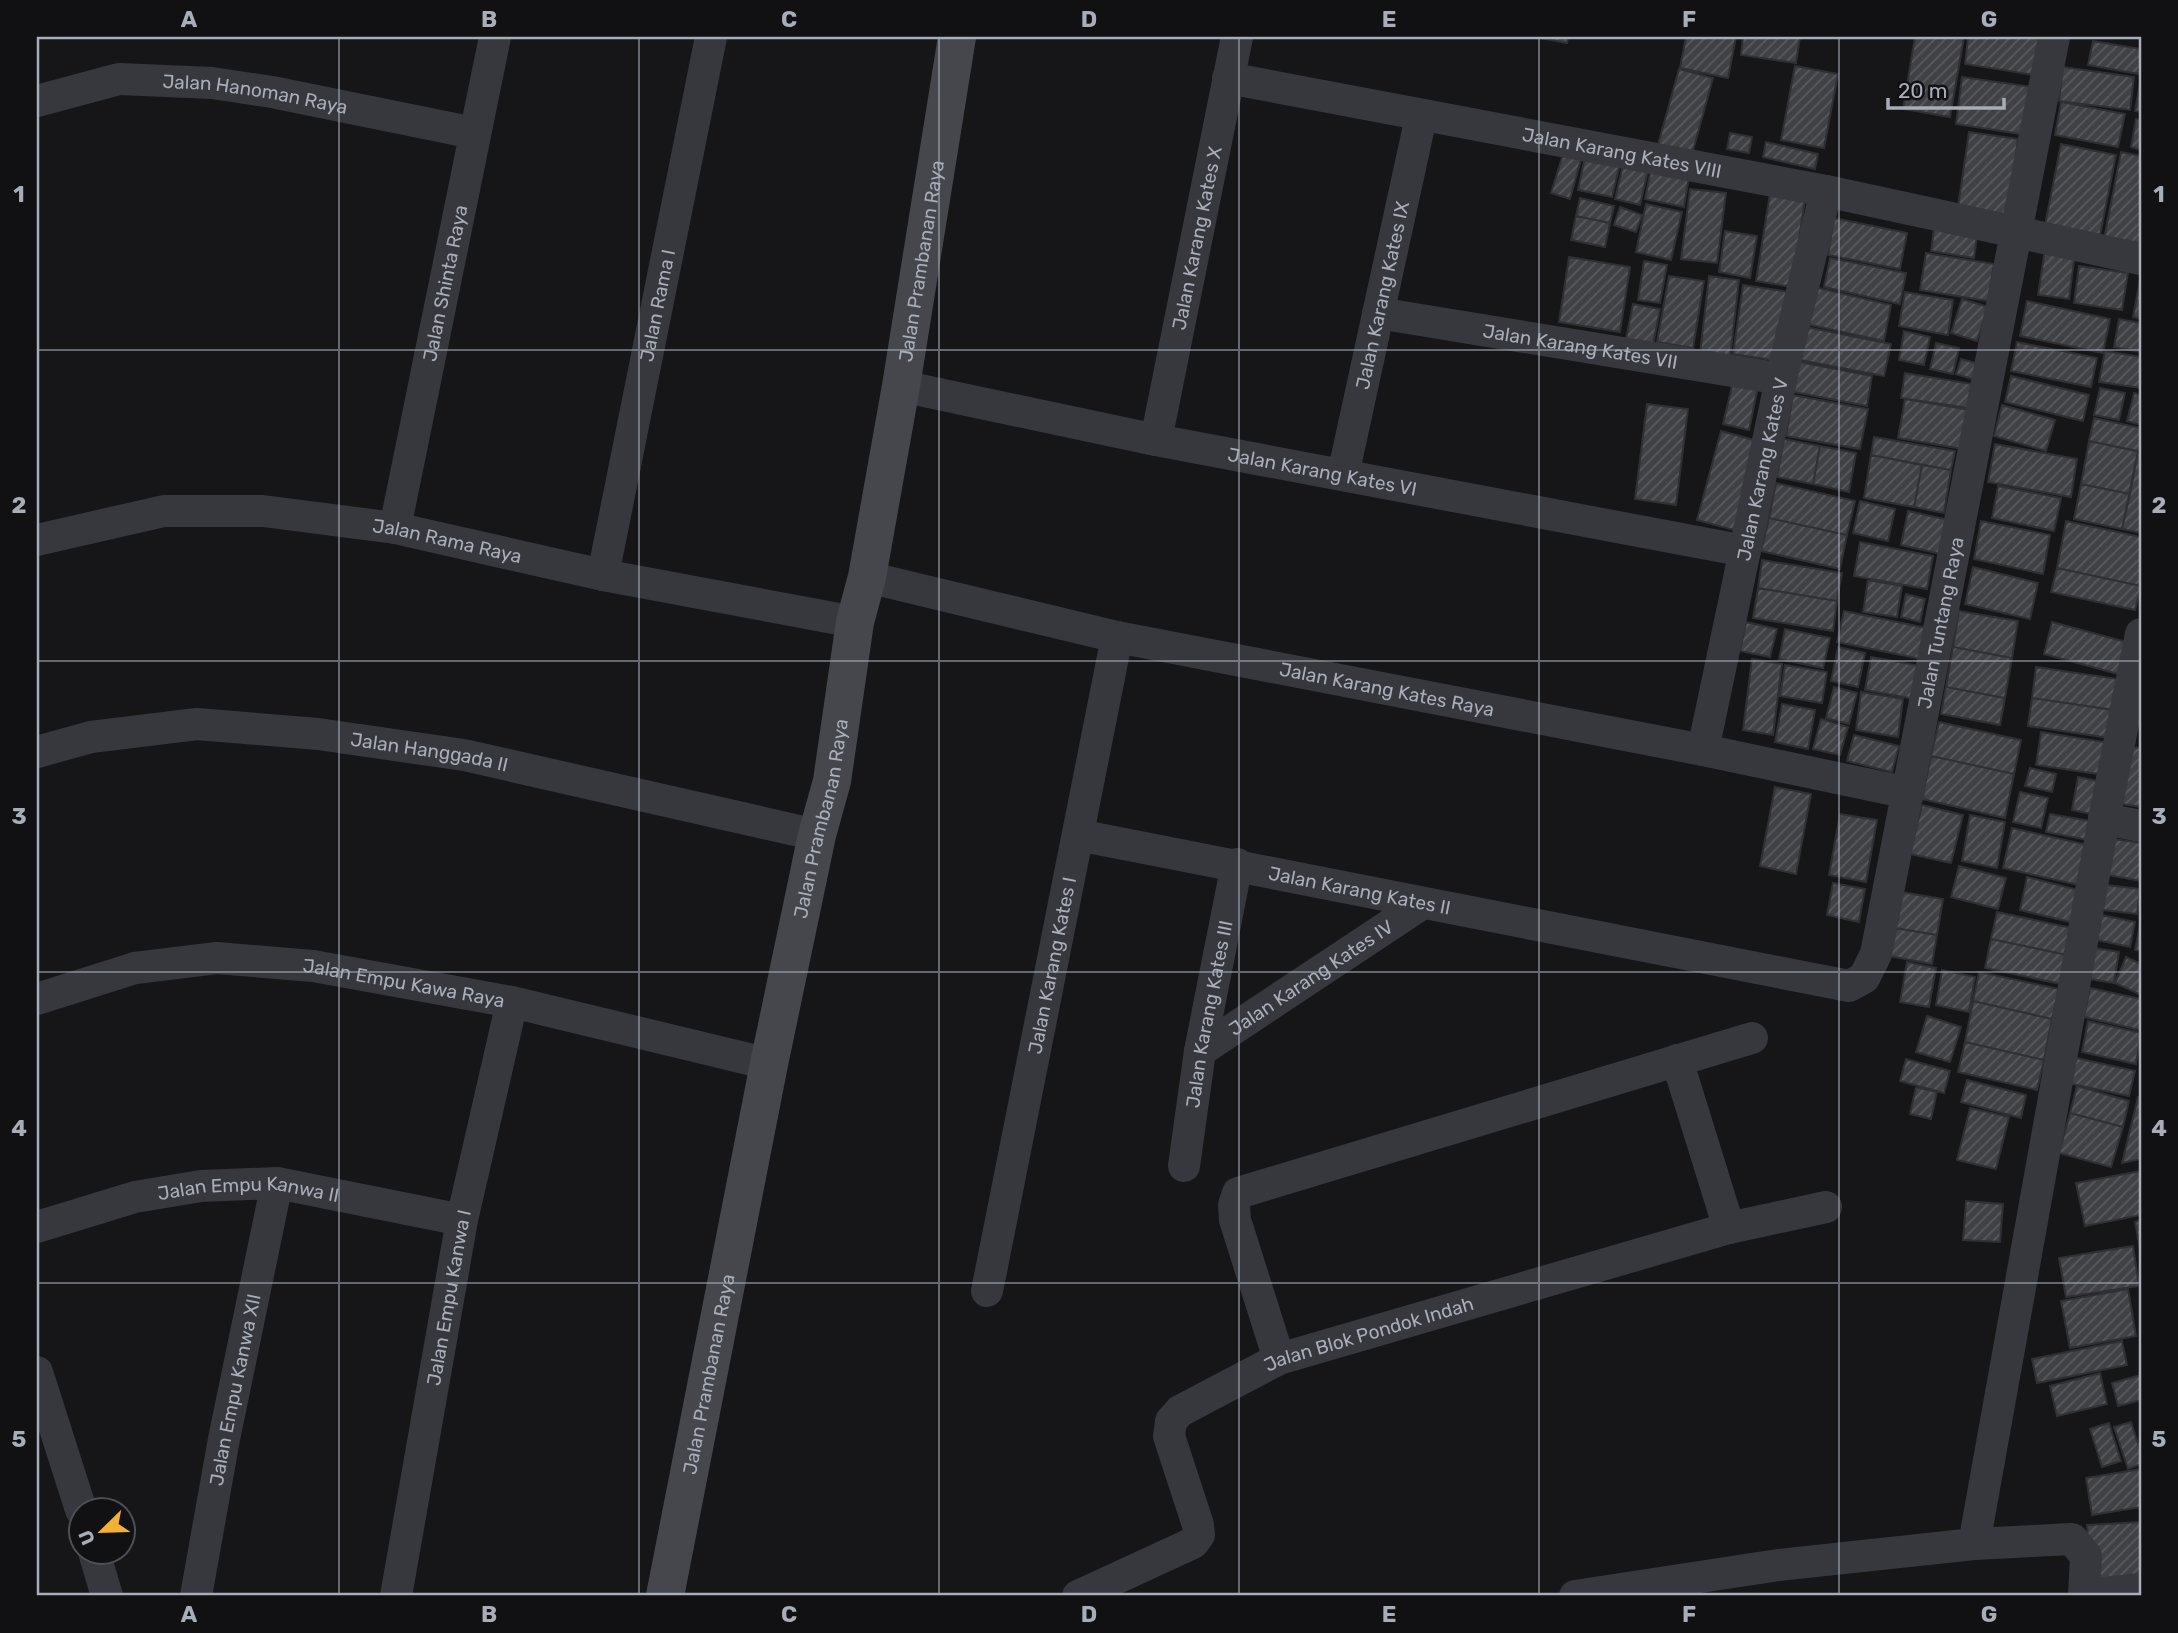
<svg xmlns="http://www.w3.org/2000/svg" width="2178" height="1633" font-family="Rubik,sans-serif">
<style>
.building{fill:url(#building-hatch);stroke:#303034;stroke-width:2}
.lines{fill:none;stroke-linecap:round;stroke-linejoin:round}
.street{stroke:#37383d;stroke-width:32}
.secondary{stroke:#45474d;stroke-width:38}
.grid{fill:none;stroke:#a8adb8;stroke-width:2;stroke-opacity:0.55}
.labels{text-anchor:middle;stroke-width:5;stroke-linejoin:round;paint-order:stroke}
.street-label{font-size:19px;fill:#a8adb8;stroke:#111113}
.neatline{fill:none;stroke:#a8adb8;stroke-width:2.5}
.grid-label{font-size:23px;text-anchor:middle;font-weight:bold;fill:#a8adb8}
</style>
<defs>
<pattern id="building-hatch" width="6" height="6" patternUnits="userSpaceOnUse" patternTransform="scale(1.75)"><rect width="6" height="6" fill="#404145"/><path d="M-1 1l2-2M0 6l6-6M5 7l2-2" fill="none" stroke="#595a5e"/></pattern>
</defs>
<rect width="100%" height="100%" fill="#161618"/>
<path class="building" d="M1535 37H1568L1567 43Z
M1686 37H1736L1728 78 1680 68Z
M1743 37H1800L1796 63 1741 55Z
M1915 37H1964L1950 117 1903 109Z
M1968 37H2039L2034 75 1965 64Z
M2093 41 2141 49 2139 74 2088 65Z
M1795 66 1838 74 1824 148 1781 140Z
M2063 67 2134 77 2130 110 2059 101Z
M1679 69 1713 78 1691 158 1657 148Z
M1962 77 2033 87 2027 135 1956 124Z
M2141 77V112L2135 111Z
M2061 102 2125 114 2118 147 2055 135Z
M2136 119 2141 120V150L2131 147Z
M1969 132 2018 139 2008 215 1958 207Z
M1730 133 1752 137 1749 153 1727 149Z
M1766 142 1818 154 1815 169 1763 157Z
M2061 144 2116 155 2100 235 2045 225Z
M1564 151 1582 156 1570 199 1551 193Z
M2121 152 2141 156V246L2104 239Z
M1585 157 1620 164 1612 197 1578 190Z
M1623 165 1648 170 1640 205 1615 199Z
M1651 169 1689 177 1684 207 1645 199Z
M1690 189 1726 193 1717 263 1681 259Z
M1770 193 1805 199 1792 287 1756 281Z
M1580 198 1614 206 1610 223 1576 216Z
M1646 204 1682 212 1671 260 1636 252Z
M1620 207 1642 215 1636 232 1614 225Z
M1576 216 1610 223 1605 247 1571 240Z
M1834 218 1907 233 1900 269 1828 255Z
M1934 229 1977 236 1974 258 1931 251Z
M1725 231 1757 236 1750 278 1719 272Z
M2045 249 2075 253 2069 299 2038 295Z
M1926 253 1994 264 1988 301 1920 290Z
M1569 257 1630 267 1620 332 1559 322Z
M1830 258 1906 273 1900 304 1824 287Z
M1644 261 1667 265 1660 303 1638 300Z
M2079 266 2128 273 2122 310 2074 303Z
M2141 274V319L2133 317Z
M1669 276 1704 281 1693 348 1657 342Z
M1709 276 1739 280 1730 358 1700 354Z
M1743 285 1790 292 1779 361 1733 354Z
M1814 287 1891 305 1884 341 1806 324Z
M1905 292 1953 300 1948 335 1899 326Z
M1962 299 1988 307 1977 341 1951 333Z
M2027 301 2110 319 2103 353 2020 336Z
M1633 304 1660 309 1652 350 1625 344Z
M2119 319 2141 323V352L2114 347Z
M1806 327 1891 344 1884 376 1800 360Z
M1904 331 1930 337 1924 365 1899 360Z
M2017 342 2097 358 2091 387 2011 371Z
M1936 343 1959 348 1953 374 1930 369Z
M2105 351 2141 357V388L2099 382Z
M1961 359 1979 364 1975 380 1956 374Z
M1799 362 1872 376 1867 406 1794 392Z
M1905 373 1972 384 1968 408 1901 398Z
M2011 376 2089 395 2083 421 2005 402Z
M1733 382 1758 387 1749 430 1723 424Z
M2100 388 2125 393 2119 420 2094 415Z
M2134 393 2141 395V425L2127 421Z
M1793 395 1868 409 1860 449 1786 436Z
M1905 399 1970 410 1963 449 1898 438Z
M1647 404 1688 409 1676 505 1635 499Z
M2002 405 2055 420 2046 451 1994 436Z
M2094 418 2141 428V452L2089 441Z
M1721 431 1758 441 1734 530 1697 520Z
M1874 437 1955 451 1951 470 1871 455Z
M1784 439 1820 446 1813 484 1777 477Z
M2089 441 2138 451 2130 494 2081 484Z
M1995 444 2077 459 2071 497 1988 482Z
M1820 446 1856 453 1849 492 1813 484Z
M2138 451 2141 452V533L2122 529Z
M1871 455 1922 465 1914 507 1864 498Z
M1922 465 1951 470 1944 513 1914 507Z
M1776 483 1855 501 1847 535 1769 518Z
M2081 484 2130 494 2122 529 2074 519Z
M1998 486 2061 498 2054 531 1992 518Z
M1860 501 1895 509 1888 541 1853 533Z
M1908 511 1949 520 1941 554 1901 545Z
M1769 518 1847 535 1840 569 1761 551Z
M1981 521 2050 535 2043 574 1974 559Z
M2066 521 2141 537V586L2057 568Z
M1860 542 1933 556 1927 589 1854 576Z
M1762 560 1842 573 1837 601 1758 588Z
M1973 567 2038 583 2030 619 1965 604Z
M2057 568 2141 586 2135 610 2051 592Z
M1868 580 1902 586 1897 617 1863 612Z
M1758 588 1837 601 1833 631 1753 618Z
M1906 594 1925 599 1920 622 1901 617Z
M1844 611 1927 628 1921 659 1837 642Z
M1959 611 2018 621 2012 658 1953 647Z
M1746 622 1777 629 1770 657 1740 651Z
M2052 622 2126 642 2118 674 2044 654Z
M1785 629 1830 638 1823 668 1779 659Z
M1838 647 1865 653 1858 687 1831 681Z
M1953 647 2012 658 2005 698 1946 687Z
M1871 657 1921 666 1915 699 1865 690Z
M1752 659 1782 664 1773 735 1743 730Z
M1785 665 1827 672 1822 703 1780 696Z
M2036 667 2118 679 2114 710 2032 698Z
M1834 687 1857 693 1849 724 1826 718Z
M1946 687 2005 698 2000 725 1941 714Z
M1861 692 1903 699 1898 737 1856 730Z
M2032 698 2114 710 2110 738 2028 726Z
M1782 704 1815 710 1808 749 1775 742Z
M1821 719 1848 727 1840 755 1813 749Z
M1939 722 2021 740 2014 774 1931 756Z
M2041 732 2110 743 2105 775 2036 765Z
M1854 735 1899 746 1892 772 1847 761Z
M2131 747 2141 748V807L2122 804Z
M1931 756 2014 774 2005 818 1922 799Z
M2030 768 2056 774 2052 792 2025 786Z
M2078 777 2103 782 2096 815 2072 810Z
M1775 787 1811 794 1796 874 1760 866Z
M2020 792 2048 798 2041 828 2013 822Z
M1922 805 1963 815 1951 863 1910 854Z
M1840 814 1877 820 1866 882 1829 875Z
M2050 814 2096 822 2093 841 2046 832Z
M1970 815 2005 822 1997 868 1962 861Z
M2012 828 2092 846 2083 886 2003 868Z
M2114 839 2141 843V881L2108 875Z
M1959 866 2006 878 1998 909 1951 897Z
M2027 877 2082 891 2074 923 2020 910Z
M1833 883 1865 889 1859 922 1827 915Z
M2097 884 2140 889 2137 914 2095 909Z
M1901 892 1943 899 1937 935 1895 928Z
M1997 912 2072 928 2067 955 1991 939Z
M2097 914 2135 922 2130 947 2092 939Z
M2140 925H2141V951L2135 950Z
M1895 928 1937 935 1932 964 1889 956Z
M1991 939 2067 955 2061 984 1985 968Z
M2095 948 2119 952 2114 983 2089 979Z
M2126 957 2141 964V995L2115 983Z
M1907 962 1936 968 1929 1007 1900 1002Z
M1942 970 1975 977 1969 1012 1936 1005Z
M1979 972 2059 989 2052 1019 1973 1001Z
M2090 988 2141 999 2140 1030 2084 1017Z
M1973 1001 2052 1019 2044 1060 1965 1042Z
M1927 1016 1961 1027 1950 1062 1916 1052Z
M2088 1021 2141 1033 2136 1064 2082 1052Z
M1965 1042 2044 1060 2037 1090 1958 1072Z
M2072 1057 2135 1071 2129 1096 2067 1083Z
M1906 1059 1950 1071 1944 1093 1900 1081Z
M1967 1080 2026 1095 2021 1118 1961 1102Z
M2077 1086 2129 1101 2123 1127 2070 1113Z
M1916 1087 1937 1092 1931 1119 1910 1114Z
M2138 1097H2141V1159L2122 1163Z
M1970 1108 2009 1117 1996 1169 1957 1160Z
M2070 1113 2123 1127 2111 1167 2059 1153Z
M2141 1171V1215L2085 1226 2076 1183Z
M1966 1201 2003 1204 2000 1242 1963 1240Z
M2141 1220V1255L2135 1222Z
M2133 1246 2139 1286 2066 1297 2059 1258Z
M2128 1289 2136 1336 2070 1348 2061 1301Z
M2122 1341 2127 1365 2037 1383 2032 1359Z
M2100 1373 2107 1404 2057 1416 2050 1386Z
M2141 1375V1400L2118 1406 2112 1383Z
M2131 1422 2141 1453V1464L2128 1469 2114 1427Z
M2109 1423 2121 1461 2102 1467 2090 1429Z
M2141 1469V1507L2092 1515 2086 1478Z
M2141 1522V1583L2091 1586 2087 1525Z"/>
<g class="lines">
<g class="street">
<path id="s1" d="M1228 78 1826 191 2141 259"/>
<path id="s2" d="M37 101 119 79 212 83 272 92 474 133"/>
<path id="s3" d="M1378 313 1781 379"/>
<path id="s4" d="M901 386 1156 440 1745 551"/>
<path id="s5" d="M1156 440 1237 37"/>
<path id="s6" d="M1343 475 1421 117"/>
<path id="s7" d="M395 528 495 37"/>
<path id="s8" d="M37 540 164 511H263L395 528 603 575 855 622"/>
<path id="s9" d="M603 575 711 37"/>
<path id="s10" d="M867 577 1117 637 1703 750 1909 793"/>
<path id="s11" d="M1703 750 1781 379 1826 191"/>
<path id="s12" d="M37 752 91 737 197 724 318 734 464 755 817 835"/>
<path d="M2104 819 2141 826"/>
<path id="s13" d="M1078 835 1849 986 1864 978 1876 954 2054 37"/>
<path id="s14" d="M37 999 135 968 217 958 313 966 512 1002 769 1064"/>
<path id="s15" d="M1200 1051 1423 903"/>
<path d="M1677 1060 1729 1228"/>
<path id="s16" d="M1184 1166 1200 1051 1237 864"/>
<path id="s17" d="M37 1227 135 1197 201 1186 277 1183 462 1220"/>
<path id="s18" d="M987 1291 1117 637"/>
<path d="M1279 1359 1235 1220 1234 1205 1238 1193 1752 1038"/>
<path d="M37 1372 81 1510"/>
<path d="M1974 1544 2072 1539 2086 1556 2084 1595 2141 1589"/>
<path d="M94 1552 107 1596"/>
<path id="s19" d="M196 1596 224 1439 277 1183"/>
<path id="s20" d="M396 1596 462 1220 512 1002"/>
<path id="s21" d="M1078 1596 1193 1543 1199 1535 1198 1525 1169 1436 1171 1421 1180 1411 1279 1359 1729 1228 1826 1207"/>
<path d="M1575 1596 1778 1565 1974 1544 2104 819 2141 634"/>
</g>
<path class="secondary" id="s22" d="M665 1596 769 1064 817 835 832 781 855 622 867 577 901 386 957 37"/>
</g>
<path class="grid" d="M339 37V1596M639 37V1596M939 37V1596M1239 37V1596M1539 37V1596M1839 37V1596M37 350H2141M37 661H2141M37 972H2141M37 1283H2141"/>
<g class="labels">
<g class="street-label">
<text dy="7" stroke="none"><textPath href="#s2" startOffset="222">Jalan Hanoman Raya</textPath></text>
<text dy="7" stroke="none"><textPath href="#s1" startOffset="401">Jalan Karang Kates VIII</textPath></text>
<text dy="7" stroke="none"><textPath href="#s5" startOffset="206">Jalan Karang Kates X</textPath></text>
<text dy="7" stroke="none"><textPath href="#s22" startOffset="1360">Jalan Prambanan Raya</textPath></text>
<text dy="7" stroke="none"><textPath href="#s7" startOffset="250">Jalan Shinta Raya</textPath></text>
<text dy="7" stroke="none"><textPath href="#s6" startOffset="184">Jalan Karang Kates IX</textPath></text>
<text dy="7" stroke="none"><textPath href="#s9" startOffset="275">Jalan Rama I</textPath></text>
<text dy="7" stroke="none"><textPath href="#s3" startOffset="205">Jalan Karang Kates VII</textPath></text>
<text dy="7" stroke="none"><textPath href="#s11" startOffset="287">Jalan Karang Kates V</textPath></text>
<text dy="7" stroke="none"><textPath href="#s4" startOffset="430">Jalan Karang Kates VI</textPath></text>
<text dy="7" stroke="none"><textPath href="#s8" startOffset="416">Jalan Rama Raya</textPath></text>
<text dy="7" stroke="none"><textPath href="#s13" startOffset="1167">Jalan Tuntang Raya</textPath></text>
<text dy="7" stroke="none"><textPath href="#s10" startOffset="532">Jalan Karang Kates Raya</textPath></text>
<text dy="7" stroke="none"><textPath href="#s12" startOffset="397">Jalan Hanggada II</textPath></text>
<text dy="7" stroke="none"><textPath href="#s22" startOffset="793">Jalan Prambanan Raya</textPath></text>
<text dy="7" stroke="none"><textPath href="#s13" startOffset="287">Jalan Karang Kates II</textPath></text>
<text dy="7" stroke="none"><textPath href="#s18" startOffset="332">Jalan Karang Kates I</textPath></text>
<text dy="7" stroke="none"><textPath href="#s15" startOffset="133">Jalan Karang Kates IV</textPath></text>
<text dy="7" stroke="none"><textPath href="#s14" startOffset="374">Jalan Empu Kawa Raya</textPath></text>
<text dy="7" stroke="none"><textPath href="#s16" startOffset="154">Jalan Karang Kates III</textPath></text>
<text dy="7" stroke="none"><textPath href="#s17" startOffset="217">Jalan Empu Kanwa II</textPath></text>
<text dy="7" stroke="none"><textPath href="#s20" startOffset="303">Jalan Empu Kanwa I</textPath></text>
<text dy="7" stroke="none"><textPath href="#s21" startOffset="474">Jalan Blok Pondok Indah</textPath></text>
<text dy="7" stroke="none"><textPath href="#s22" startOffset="226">Jalan Prambanan Raya</textPath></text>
<text dy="7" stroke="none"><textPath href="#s19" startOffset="210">Jalan Empu Kanwa XII</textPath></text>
</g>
</g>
<rect width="2178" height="1633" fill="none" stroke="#111113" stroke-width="77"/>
<g transform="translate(102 1531) rotate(247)"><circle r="33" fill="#111113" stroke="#4d4f55" stroke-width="2"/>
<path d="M0-5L12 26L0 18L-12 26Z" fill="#f2b134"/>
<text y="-10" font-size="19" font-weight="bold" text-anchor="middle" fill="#a8adb8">U</text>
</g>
<path d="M1888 98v10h116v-10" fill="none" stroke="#a8adb8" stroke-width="3.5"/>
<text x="1898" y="98" font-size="21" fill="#a8adb8" stroke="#111113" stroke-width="5" paint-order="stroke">20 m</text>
<rect x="38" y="38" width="2102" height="1556" class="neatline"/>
<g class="grid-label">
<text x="189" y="27">A</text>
<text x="489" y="27">B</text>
<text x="789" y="27">C</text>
<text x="1089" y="27">D</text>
<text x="1389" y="27">E</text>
<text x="1689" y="27">F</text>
<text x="1989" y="27">G</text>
<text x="19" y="202">1</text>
<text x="2159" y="202">1</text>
<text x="19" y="513">2</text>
<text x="2159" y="513">2</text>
<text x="19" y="824">3</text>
<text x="2159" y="824">3</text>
<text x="19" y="1136">4</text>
<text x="2159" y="1136">4</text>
<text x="19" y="1447">5</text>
<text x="2159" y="1447">5</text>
<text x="189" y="1622">A</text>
<text x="489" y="1622">B</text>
<text x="789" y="1622">C</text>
<text x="1089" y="1622">D</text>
<text x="1389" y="1622">E</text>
<text x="1689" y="1622">F</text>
<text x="1989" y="1622">G</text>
</g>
</svg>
